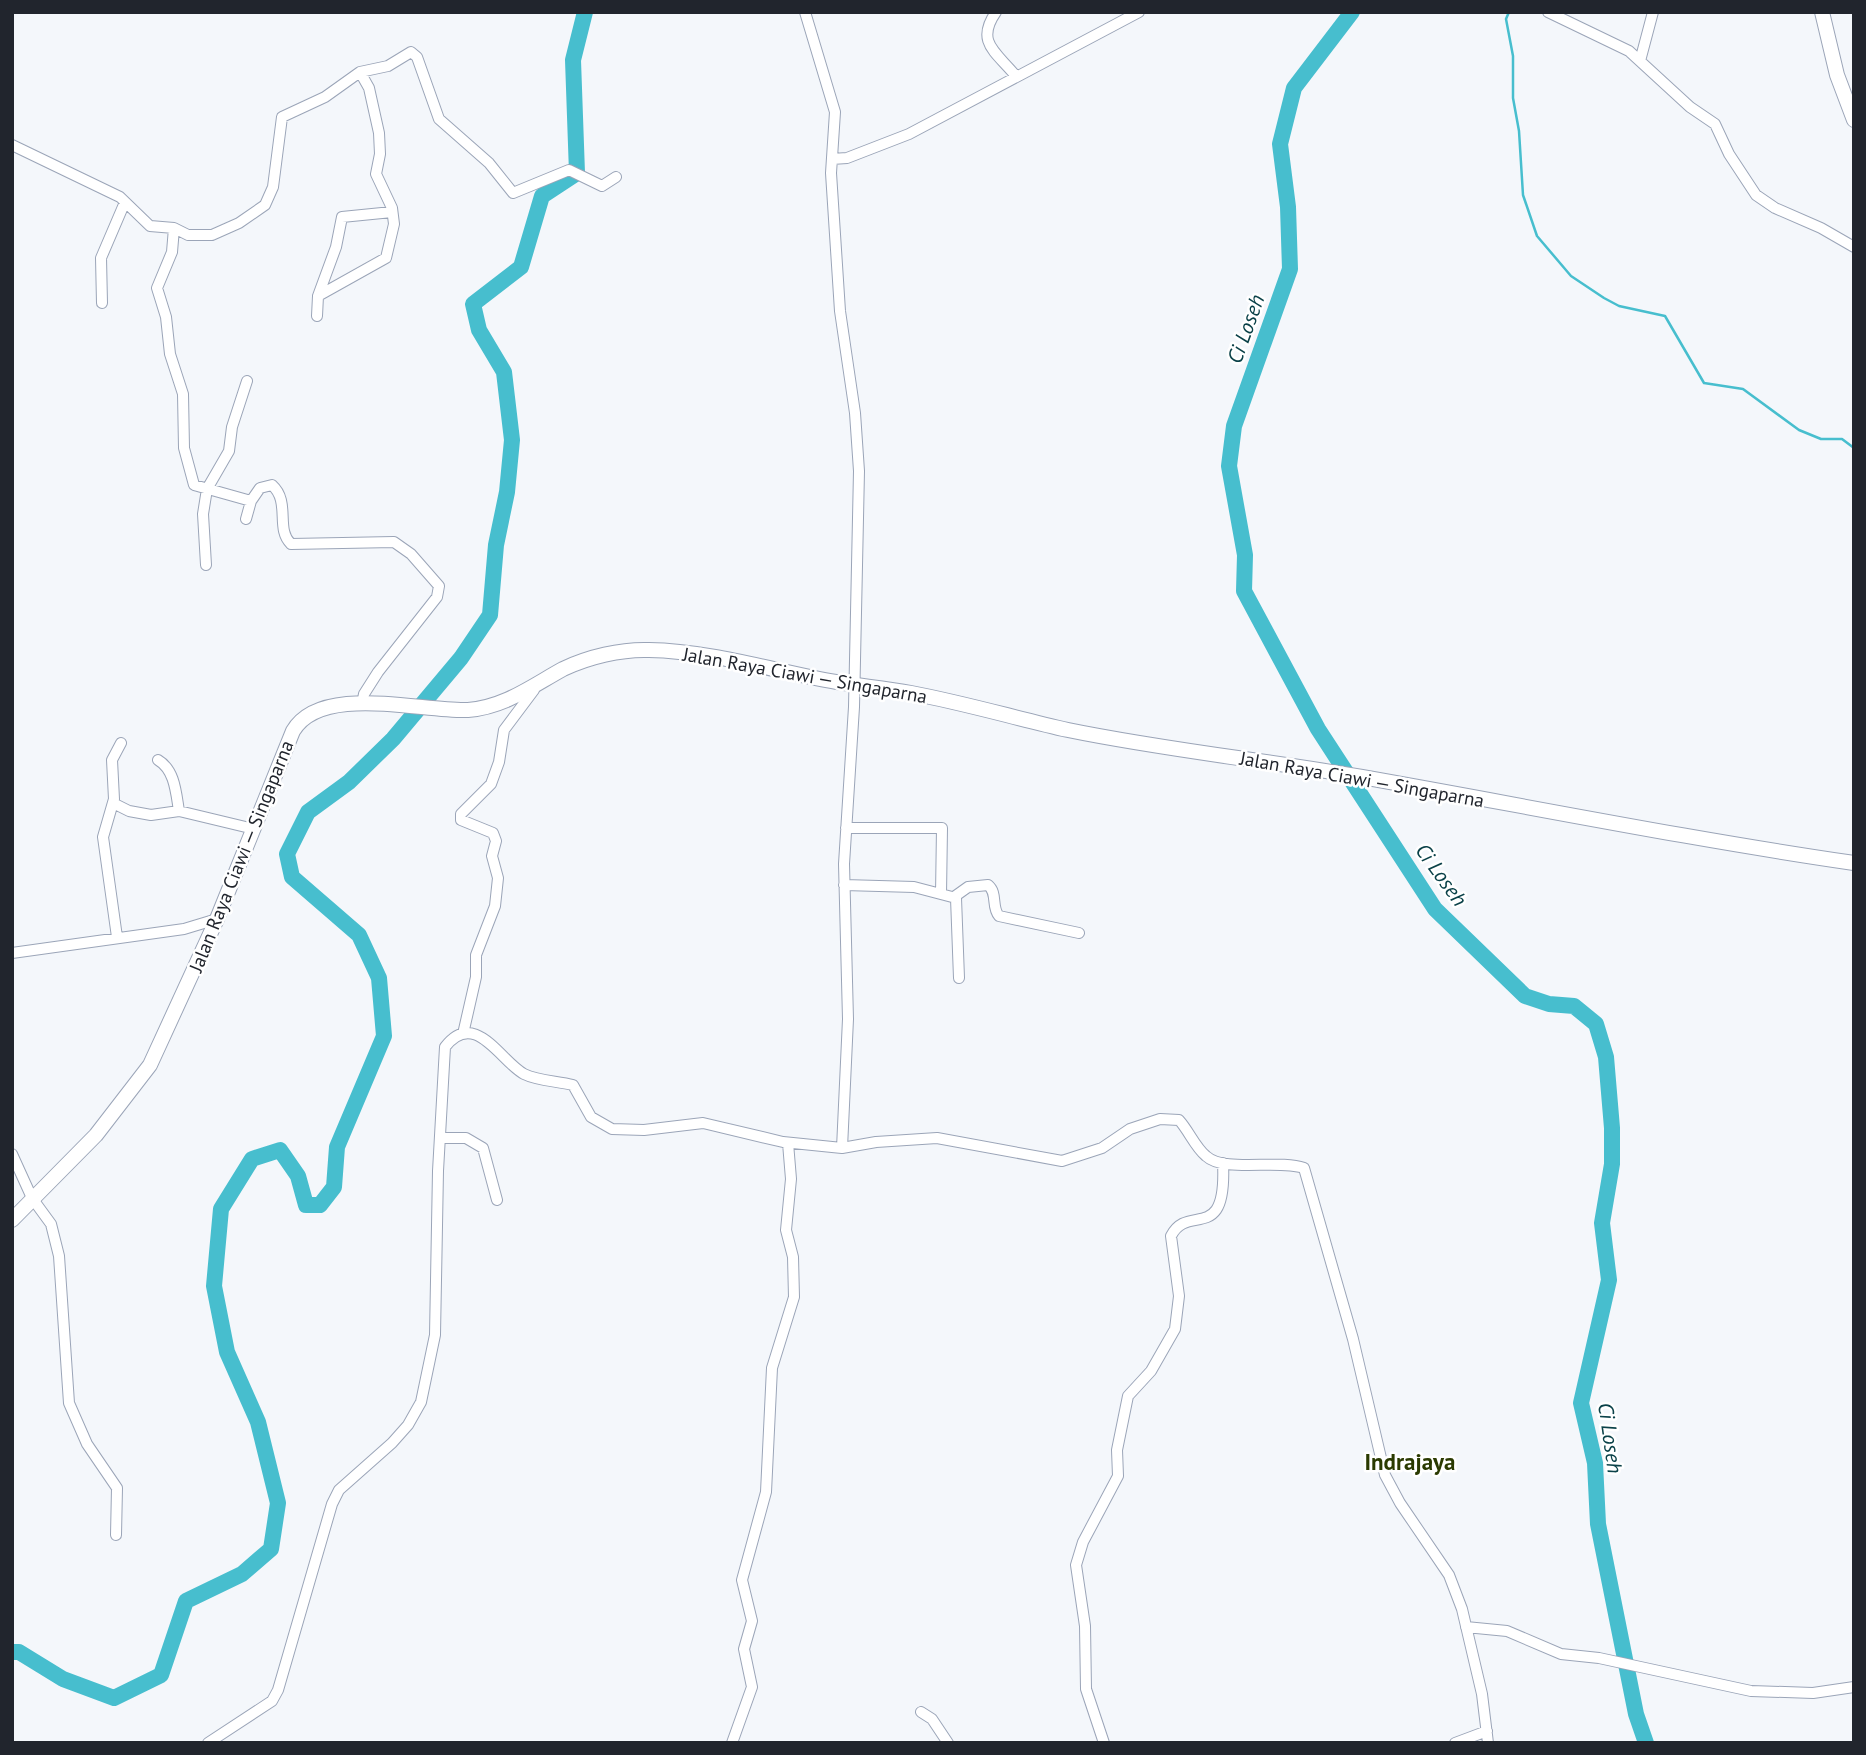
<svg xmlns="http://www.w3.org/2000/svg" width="1866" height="1755" font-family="'PT Sans',sans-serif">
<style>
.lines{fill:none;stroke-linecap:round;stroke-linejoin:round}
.stream{stroke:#47bece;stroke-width:2.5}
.river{stroke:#47bece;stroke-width:16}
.street-casing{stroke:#9ba5b8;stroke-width:12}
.secondary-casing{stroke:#9ba5b8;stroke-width:16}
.street{stroke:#fff;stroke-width:10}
.secondary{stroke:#fff;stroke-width:14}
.labels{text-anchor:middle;stroke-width:5;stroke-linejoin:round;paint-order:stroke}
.street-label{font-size:19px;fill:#21252d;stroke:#fff}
.water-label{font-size:21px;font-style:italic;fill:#0a4148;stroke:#fff}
.quarter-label{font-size:23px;font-weight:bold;fill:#2a3a01;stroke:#fff}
</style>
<rect width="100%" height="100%" fill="#f4f7fb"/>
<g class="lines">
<path class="stream" d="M1509 12 1506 19 1513 56V98L1519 131 1523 195 1537 236 1571 276 1604 298 1619 306 1665 316 1704 383 1743 389 1799 430 1821 439H1842L1854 448"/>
<path class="river" d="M1352 12 1294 88 1280 144 1288 207 1290 269 1234 426 1229 466 1245 555 1244 591 1318 729 1435 909 1525 996 1549 1004 1574 1006 1596 1024 1606 1057 1612 1128V1164L1602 1223 1609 1280 1581 1403 1595 1463 1598 1524 1636 1714 1646 1743
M12 1652H19L63 1679 114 1698 161 1675 186 1601 242 1574 271 1549 278 1503 258 1422 227 1352 214 1286 221 1209 252 1159 280 1150 298 1176 306 1205H320L334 1187 337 1147 384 1036 379 978 359 935 292 877 287 854 308 812 349 782 393 739 461 658 490 615 496 545 507 492 512 440 504 372 479 330 473 304 521 267 542 196 577 173 573 60 585 12"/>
<g class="street-casing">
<path id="street" d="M805 12 835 112 831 173 840 311 855 413 859 471 854 707 844 864 848 1019 842 1148
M996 12C975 42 996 52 1015 75
M1548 12 1629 51 1690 107 1715 124 1729 154 1756 195 1775 208 1821 228 1854 247
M1640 61 1653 12
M12 145 120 197 150 226 174 228 172 252 157 288 166 317 170 354 183 394 184 448 194 485 251 501 260 488 272 485C291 502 275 529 291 544L394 542 411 554 439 586 437 597 378 672 364 694 362 704
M832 159 847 158 909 134 1139 12
M174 228 188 235H212L239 223 265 205 273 187 282 117 325 97 360 72 388 66 411 52 417 57 439 119 489 163 513 193 569 170 602 186 616 177
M318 296 386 258 394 224 392 208 376 174 380 154 379 133 369 88 360 72
M102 303 101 258 125 202
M317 316 318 296 336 247 342 217 392 212
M246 519 251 501
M206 565 203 514 207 489 229 451 232 427 247 381
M158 760C175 770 176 793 179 811
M113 803 129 811 151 815 179 811 254 829
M846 828H942L941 894
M844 885 914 887 956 898 959 978
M954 897 968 887 988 885C998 893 991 907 999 916L1079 933
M117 937 103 837 114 799 112 760 121 743
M12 953 184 929 217 919
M463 1034 476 977V955L495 906 498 878 492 856 496 841 493 833 461 820V814L491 784 499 762 504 730 534 690
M441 1138H466L483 1148 497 1200
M12 1154 32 1198 51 1224 59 1256 69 1403 87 1444 117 1488 116 1535
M1466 1627 1507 1631 1561 1654 1599 1658 1751 1691 1813 1693 1854 1687
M921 1712 932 1719 948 1743
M208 1743 272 1701 278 1690 332 1504 339 1490 392 1443 408 1425 421 1402 435 1335 438 1171 445 1047C475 1008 501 1062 524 1074 538 1081 557 1081 573 1085L591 1117 612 1129 644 1130 703 1123 783 1142 842 1148 876 1142 937 1138 1062 1161 1102 1148 1130 1129 1160 1119 1179 1120C1189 1131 1195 1147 1206 1156 1224 1173 1278 1159 1304 1168L1353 1339 1385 1475 1400 1503 1449 1575 1462 1609 1482 1694 1488 1743
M732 1743 752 1687 744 1649 752 1621 742 1580 766 1492 772 1368 794 1297 793 1257 786 1230 791 1179 788 1143
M1104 1743 1086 1689 1085 1626 1076 1565 1083 1542 1118 1476 1117 1450 1128 1396 1151 1371 1175 1329 1179 1296 1171 1236C1188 1202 1227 1246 1223 1163
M1455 1743 1487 1731"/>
</g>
<g class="secondary-casing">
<path id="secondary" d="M1822 12 1837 75 1854 120
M12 1220 96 1135 150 1065 217 919 293 731C321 683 422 712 468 710 505 707 532 686 563 669 588 657 621 649 649 650 705 651 761 667 815 678 847 685 879 687 911 693 964 703 1015 718 1068 730 1165 750 1264 760 1362 777 1526 806 1689 839 1854 863"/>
</g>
<use href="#street" class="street"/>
<use href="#secondary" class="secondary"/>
</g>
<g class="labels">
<g class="street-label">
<text transform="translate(805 675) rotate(10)" y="7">Jalan Raya Ciawi — Singaparna</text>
<text transform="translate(1362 779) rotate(10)" y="7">Jalan Raya Ciawi — Singaparna</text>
<text transform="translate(241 856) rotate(-68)" y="7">Jalan Raya Ciawi — Singaparna</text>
</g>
<g class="water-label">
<text transform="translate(1246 329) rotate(-70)" y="7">Ci Loseh</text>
<text transform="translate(1441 875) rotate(54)" y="7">Ci Loseh</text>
<text transform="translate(1610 1438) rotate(82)" y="7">Ci Loseh</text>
</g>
<g class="quarter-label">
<text x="1410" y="1470">Indrajaya</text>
</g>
</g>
<rect width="1866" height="1755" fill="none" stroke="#21252d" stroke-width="28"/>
</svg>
